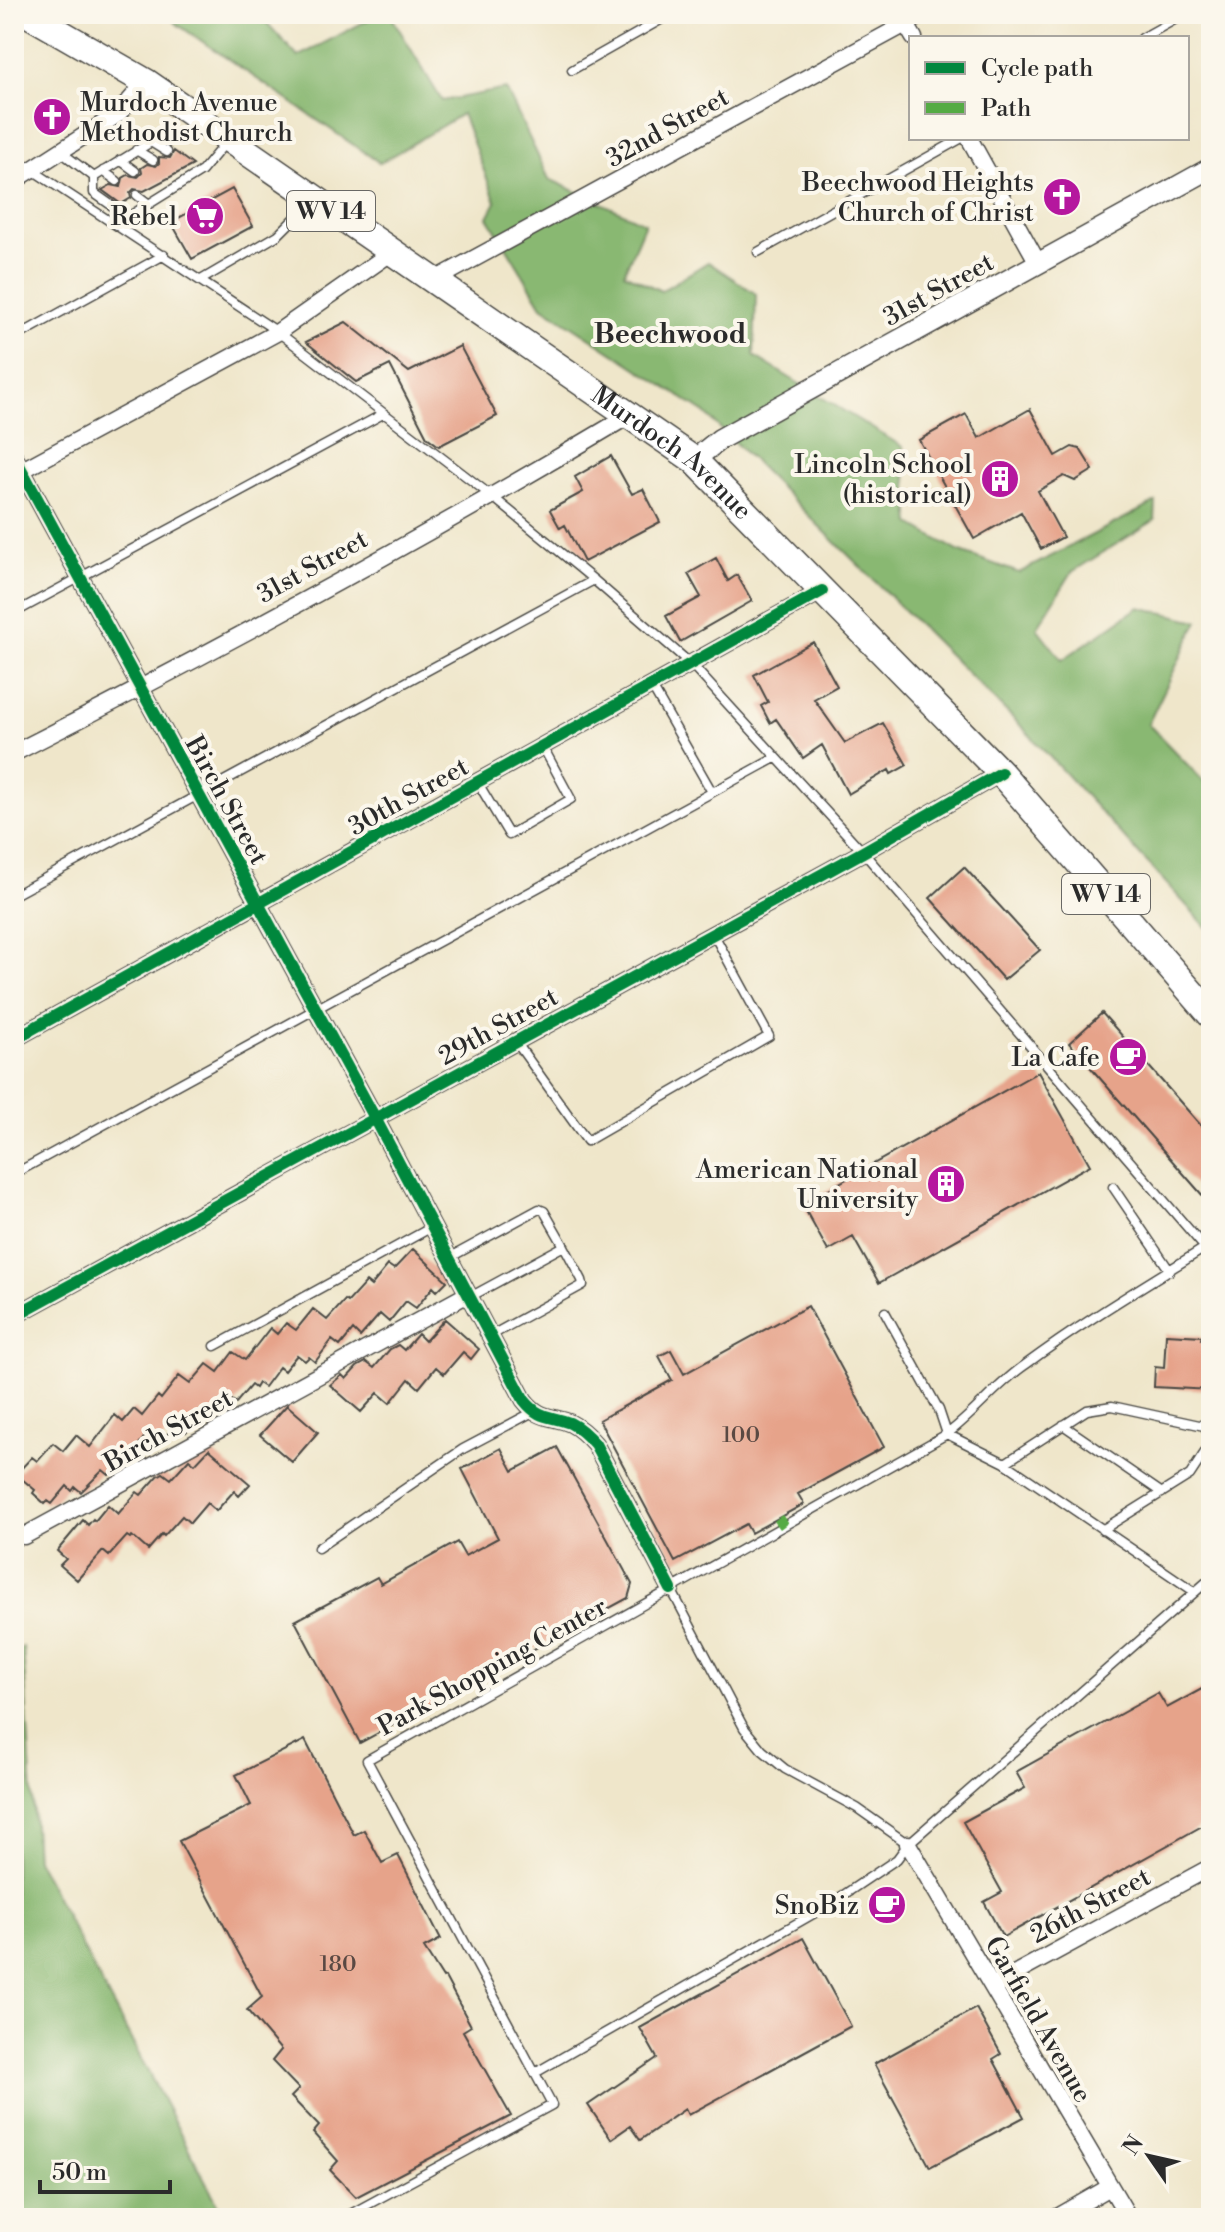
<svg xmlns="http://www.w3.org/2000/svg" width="1225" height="2232" font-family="'Libre Bodoni',serif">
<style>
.forest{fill:#89b872;stroke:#5a724e;stroke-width:2}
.building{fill:#e6a38a}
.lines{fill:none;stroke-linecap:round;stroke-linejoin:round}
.service-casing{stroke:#484743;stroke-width:11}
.minor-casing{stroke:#484743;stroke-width:19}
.tertiary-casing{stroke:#484743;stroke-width:23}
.primary-casing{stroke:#484743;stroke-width:29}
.service{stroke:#fff;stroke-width:8}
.minor{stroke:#fff;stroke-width:16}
.tertiary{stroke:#fff;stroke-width:20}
.primary{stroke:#fff;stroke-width:26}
.quiet{stroke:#54ab44;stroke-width:10;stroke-dasharray:20 10;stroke-linecap:butt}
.cycleway-casing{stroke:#fbf7ec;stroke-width:17}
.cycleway{stroke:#00873e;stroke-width:12}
.labels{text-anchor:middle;stroke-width:8;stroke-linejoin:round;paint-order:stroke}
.number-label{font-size:22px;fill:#5a4943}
.shield{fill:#fbf7ec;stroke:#696865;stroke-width:2}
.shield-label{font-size:24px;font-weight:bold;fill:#2b2b2b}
.poi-label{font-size:26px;fill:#2b2b2b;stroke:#fbf7ec;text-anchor:end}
.street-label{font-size:26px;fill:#2b2b2b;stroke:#fbf7ec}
.neighbourhood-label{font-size:28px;font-weight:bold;fill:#2b2b2b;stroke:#fbf7ec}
</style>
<rect width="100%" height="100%" fill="#fbf7ec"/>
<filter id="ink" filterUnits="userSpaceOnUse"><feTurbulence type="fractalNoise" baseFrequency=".0125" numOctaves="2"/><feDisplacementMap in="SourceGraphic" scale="16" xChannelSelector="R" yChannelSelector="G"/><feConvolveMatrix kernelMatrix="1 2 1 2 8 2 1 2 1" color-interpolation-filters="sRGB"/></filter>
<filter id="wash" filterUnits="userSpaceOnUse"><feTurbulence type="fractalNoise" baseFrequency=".006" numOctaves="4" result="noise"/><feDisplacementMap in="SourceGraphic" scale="32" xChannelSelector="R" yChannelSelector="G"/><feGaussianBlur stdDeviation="1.8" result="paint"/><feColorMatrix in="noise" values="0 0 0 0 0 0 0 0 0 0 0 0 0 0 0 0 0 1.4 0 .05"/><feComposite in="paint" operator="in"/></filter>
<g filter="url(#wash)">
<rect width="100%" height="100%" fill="#efe6ca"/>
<path class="forest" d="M176 14H262L266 22 298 57 379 14H390L442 101 506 89 549 179 645 223 624 273 661 291 708 262 756 294 754 356 903 447 911 524 958 551 1019 573 1156 502 1155 520 1072 572 1037 628 1062 660 1139 607 1198 621 1148 724 1211 789V932L1025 730 705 413 542 306 488 217 496 202 462 114 380 163 174 22Z
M23 1647 36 1859 225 2218H14V1652Z"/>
<g id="blocks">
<path class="building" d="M174 151 193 165 144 191 134 189 130 193 131 198 121 204 102 190 111 185 121 187 123 178 128 175 138 177 142 173 141 168 147 164 156 166 159 163V157L170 158Z
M232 189 253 226 192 259 171 222Z
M346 322 409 372 460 346 497 416 439 446 427 437 390 365 356 382 306 342Z
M1030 409 1056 456 1072 447 1080 449 1093 470 1075 481 1064 476 1038 491 1063 537 1041 549 1021 512 974 539 919 440 966 414 979 438Z
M611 456 632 494 643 489 660 522 584 562 565 525 560 528 550 510 583 492 575 477Z
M716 558 728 581 737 575 752 601 680 642 666 616 701 597 688 574Z
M813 642 837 686 814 699 845 743 883 723 907 765 891 774 889 770 848 794 822 745 803 758 776 719 770 723 761 706 768 702 754 675Z
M964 867 1040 950 1004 980 930 898Z
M1102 1013 1211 1137V1205L1069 1043Z
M1038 1072 1090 1165 879 1283 853 1237 828 1251 802 1204Z
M413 1249 447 1281 437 1291 433 1287 416 1308 406 1301 389 1322 380 1314 360 1337 353 1330 340 1346 332 1340 315 1362 309 1357 305 1361 297 1355 284 1371 279 1367 264 1387 258 1383 255 1388 251 1385 236 1403 229 1398 213 1420 203 1412 186 1432 180 1427 177 1430 173 1427 158 1445 146 1435 131 1455 127 1453 109 1475 103 1470 81 1492 75 1487 72 1491 67 1486 52 1504 48 1501 45 1504 33 1493 35 1490 16 1474 32 1457 37 1461 53 1443 63 1451 76 1435 90 1447 115 1415 123 1422 134 1409 142 1416 158 1396 161 1399 179 1376 190 1384 207 1364 218 1372 233 1352 245 1360 270 1328 277 1334 286 1323 296 1330 313 1309 327 1320 345 1300 348 1302 366 1282 371 1286 388 1265 394 1269Z
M808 1306 884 1447 798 1494 804 1504 751 1533 746 1524 675 1562 599 1420 672 1380 659 1356 671 1350 684 1374Z
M445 1319 479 1349 471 1359 463 1352 444 1374 436 1367 419 1388 409 1379 390 1403 378 1393 361 1412 330 1385 342 1375 346 1379 357 1367 366 1362 374 1368 390 1349 398 1345 404 1350 418 1334 425 1341Z
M1166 1334 1202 1336 1201 1339 1211 1340V1390L1154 1387 1155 1367 1164 1368Z
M287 1405 318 1432 292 1462 260 1435Z
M557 1447 632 1584 628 1598 360 1743 295 1621 377 1577 381 1584 457 1542 465 1556 498 1538 462 1469 501 1448 513 1471Z
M209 1449 250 1484 239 1496 234 1491 216 1511 207 1503 190 1523 182 1516 164 1536 162 1534 148 1550 132 1536 130 1538 127 1536 109 1556 103 1551 77 1580 60 1565 66 1559 57 1551 83 1520 88 1525 93 1519 95 1521 108 1505 118 1514 137 1492 141 1495 158 1476 163 1473 171 1479 189 1459 195 1464Z
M1211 1684V1821L1003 1937 984 1902 1002 1892 963 1822 1025 1788 1016 1772 1158 1693 1167 1708Z
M305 1740 354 1835 364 1830 382 1863 398 1855 441 1939 424 1948 443 1978 445 1977 471 2026 463 2031 511 2116 356 2197 330 2170 338 2161 313 2133 319 2126 291 2097 299 2089 272 2061 281 2050 247 2010 262 1997 179 1841 251 1805 236 1775Z
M891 1891 901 1906 883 1918 873 1903Z
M803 1938 851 2026 688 2115 685 2109 640 2140 630 2126 611 2139 588 2105 657 2058 640 2028Z
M976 2008 1001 2054 993 2059 1024 2117 930 2167 874 2064Z"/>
</g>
</g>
<g filter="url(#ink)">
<use href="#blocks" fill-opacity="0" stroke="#484743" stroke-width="2"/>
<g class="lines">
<g class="service-casing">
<path id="service" d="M1142 38 1185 14
M572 70 671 14
M136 150 153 160
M61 152 94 177V193L128 217 202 171 226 142
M14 158 278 332 493 497 594 580 692 665 863 852 1205 1248
M120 160 135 171
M103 171 117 181
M94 177 151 142 167 152
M137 195 149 204
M758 252 962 138
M201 280 278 235 310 203
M14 338 164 255
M14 613 383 414
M652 687 712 792
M478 783 509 835 571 799 543 747
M14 895 594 580
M516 1042 587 1141 769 1036 713 933
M14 1174 775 758
M1113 1187 1170 1271
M449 1258 539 1209 544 1211 564 1246 470 1297
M885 1312 939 1410 947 1434 1005 1463 1195 1592
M490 1336 583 1285 582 1280 564 1246
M215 1346 432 1227
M1063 1425 1162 1493
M1005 1463 1087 1410 1112 1406 1204 1426 1211 1435
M1102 1530 1190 1475 1211 1443
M318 1548 463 1449 533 1412
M671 1589 744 1728 762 1750 785 1769 857 1808 908 1844
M535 2073 827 1906 897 1859 908 1844 1211 1578
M343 2218 552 2105 367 1760 947 1434C975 1413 996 1385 1025 1365 1084 1321 1149 1283 1211 1244"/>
</g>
<g class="minor-casing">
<path id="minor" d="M900 14 914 38
M969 138 1038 263
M14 181 118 114 146 82
M433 281 924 14
M14 456 375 1118 524 1400C540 1420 549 1415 570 1423 580 1428 588 1436 595 1444L671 1589
M15 474 278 332 392 252
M14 753C223 647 429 535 630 415
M14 1039 822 591
M14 1316 863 852 1001 773
M24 1536 468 1294
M908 1844 1129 2218
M992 1986 1211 1867
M1056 2218 1110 2187"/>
</g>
<g class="tertiary-casing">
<path id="tertiary" d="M694 460 720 439 1211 168"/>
</g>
<g class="primary-casing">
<g id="primary">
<path id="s1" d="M28 14 146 82 694 460 1001 773 1211 1015"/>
</g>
</g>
<use href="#service" class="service"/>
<use href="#minor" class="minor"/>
<use href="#tertiary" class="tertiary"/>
<use href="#primary" class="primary"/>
<path class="quiet" d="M778 1518 784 1526"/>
<g class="cycleway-casing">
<path id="cycleway" d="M14 456 375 1118 524 1400C540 1420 549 1415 570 1423 580 1428 588 1436 595 1444L671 1589
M14 1039 822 591
M14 1316 863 852 1001 773"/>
</g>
<use href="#cycleway" class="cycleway"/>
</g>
</g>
<defs>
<g id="church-disc" transform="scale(2)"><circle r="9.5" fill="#b5179e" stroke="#fbf7ec"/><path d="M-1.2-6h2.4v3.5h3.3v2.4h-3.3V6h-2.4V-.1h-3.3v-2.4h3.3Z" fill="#fff"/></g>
<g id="supermarket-disc" transform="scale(2)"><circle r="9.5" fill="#b5179e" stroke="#fbf7ec"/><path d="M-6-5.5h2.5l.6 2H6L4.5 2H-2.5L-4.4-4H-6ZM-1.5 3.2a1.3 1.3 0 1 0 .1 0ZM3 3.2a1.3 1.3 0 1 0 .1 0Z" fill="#fff"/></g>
<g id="building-disc" transform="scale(2)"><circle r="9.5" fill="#b5179e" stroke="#fbf7ec"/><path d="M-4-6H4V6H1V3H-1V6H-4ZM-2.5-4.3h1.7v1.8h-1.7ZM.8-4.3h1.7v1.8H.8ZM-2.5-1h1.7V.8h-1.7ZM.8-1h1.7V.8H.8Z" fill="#fff"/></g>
<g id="cafe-disc" transform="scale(2)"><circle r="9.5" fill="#b5179e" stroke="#fbf7ec"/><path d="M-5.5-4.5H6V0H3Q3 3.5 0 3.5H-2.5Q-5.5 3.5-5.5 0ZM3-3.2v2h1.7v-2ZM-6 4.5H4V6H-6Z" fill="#fff"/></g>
</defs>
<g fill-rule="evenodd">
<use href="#church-disc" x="52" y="117"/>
<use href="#church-disc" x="1062" y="197"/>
<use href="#supermarket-disc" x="205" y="216"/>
<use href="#building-disc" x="1000" y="479"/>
<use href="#cafe-disc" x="1128" y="1057"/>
<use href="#building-disc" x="946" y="1184"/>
<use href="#cafe-disc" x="887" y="1905"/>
</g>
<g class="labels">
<g class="number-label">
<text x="741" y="1442">100</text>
<text x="338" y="1971">180</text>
</g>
<g class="shield">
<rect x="287" y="191" width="88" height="40" rx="6"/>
<rect x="1062" y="874" width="88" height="40" rx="6"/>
</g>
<g class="shield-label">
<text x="331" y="219">WV 14</text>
<text x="1106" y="902">WV 14</text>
</g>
<g class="poi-label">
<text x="80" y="111" text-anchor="start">Murdoch Avenue<tspan x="80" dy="30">Methodist Church</tspan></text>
<text x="1034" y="191">Beechwood Heights<tspan x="1034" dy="30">Church of Christ</tspan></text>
<text x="177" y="225">Rebel</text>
<text x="972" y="473">Lincoln School<tspan x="972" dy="30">(historical)</tspan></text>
<text x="1100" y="1066">La Cafe</text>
<text x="918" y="1178">American National<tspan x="918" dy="30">University</tspan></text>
<text x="859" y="1914">SnoBiz</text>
</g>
<g class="street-label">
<text transform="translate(667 127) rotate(-29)" y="9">32nd Street</text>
<text transform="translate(938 289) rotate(-29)" y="9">31st Street</text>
<text dy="9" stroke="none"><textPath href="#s1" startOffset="780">Murdoch Avenue</textPath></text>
<text transform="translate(312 566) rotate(-29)" y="9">31st Street</text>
<text transform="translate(408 796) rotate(-29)" y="9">30th Street</text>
<text transform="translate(227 800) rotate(61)" y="9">Birch Street</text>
<text transform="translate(498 1026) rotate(-29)" y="9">29th Street</text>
<text transform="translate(168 1430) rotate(-29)" y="9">Birch Street</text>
<text transform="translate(492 1666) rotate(-29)" y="9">Park Shopping Center</text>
<text transform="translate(1090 1905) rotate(-28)" y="9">26th Street</text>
<text transform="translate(1039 2019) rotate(60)" y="9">Garfield Avenue</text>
</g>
<g class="neighbourhood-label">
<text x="670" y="343">Beechwood</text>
</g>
</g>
<rect width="1225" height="2232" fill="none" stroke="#fbf7ec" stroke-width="48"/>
<rect x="909" y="36" width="280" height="104" fill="#fbf7ec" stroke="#a8a59f" stroke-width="2"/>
<rect x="925" y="62" width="40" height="12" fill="#00873e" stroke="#a8a59f" stroke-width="2"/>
<text x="981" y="76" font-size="24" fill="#2b2b2b">Cycle path</text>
<rect x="925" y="102" width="40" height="12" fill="#54ab44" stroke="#a8a59f" stroke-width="2"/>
<text x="981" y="116" font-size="24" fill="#2b2b2b">Path</text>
<g transform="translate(1149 2156) rotate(304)" stroke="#fbf7ec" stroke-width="6" paint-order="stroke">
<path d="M0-6L14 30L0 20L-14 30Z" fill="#2b2b2b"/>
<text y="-12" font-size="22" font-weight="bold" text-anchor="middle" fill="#2b2b2b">N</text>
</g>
<path d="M40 2180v12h130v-12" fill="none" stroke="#2b2b2b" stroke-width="4"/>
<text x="52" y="2180" font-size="24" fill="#2b2b2b" stroke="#fbf7ec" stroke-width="6" paint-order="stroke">50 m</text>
</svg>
